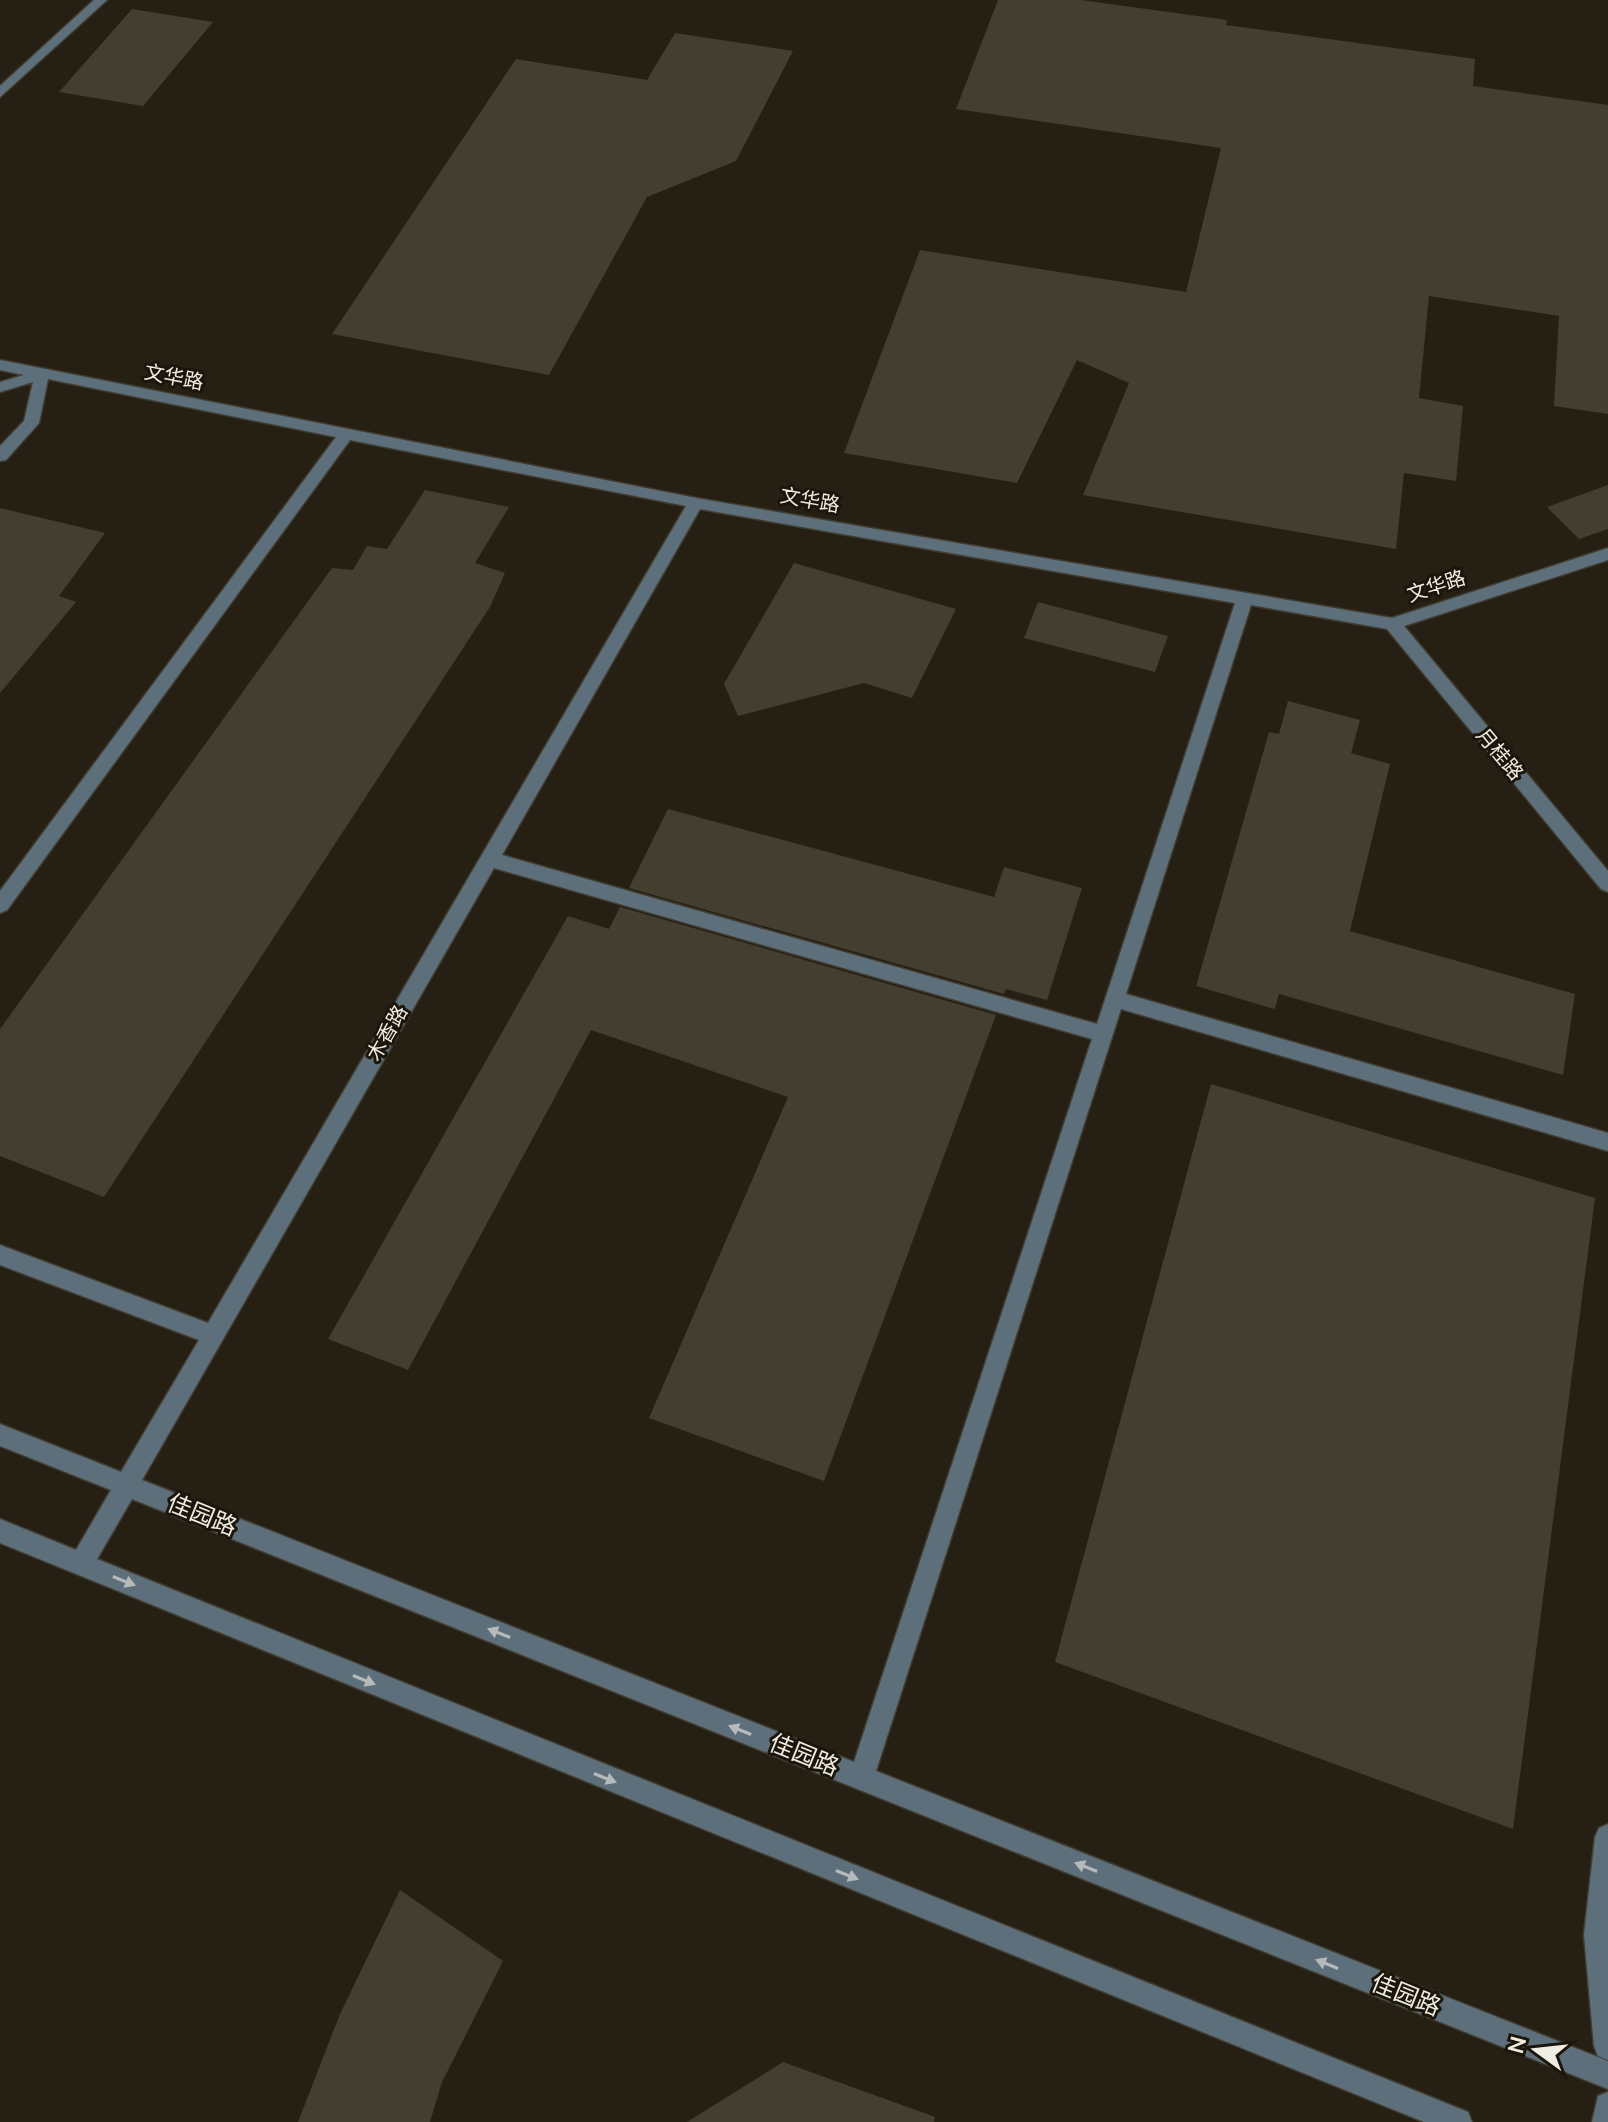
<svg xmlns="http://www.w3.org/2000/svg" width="1608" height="2122" font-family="Mulish,'Noto Sans SC',sans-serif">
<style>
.building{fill:#443e31}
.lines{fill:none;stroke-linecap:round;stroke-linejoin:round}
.minor-casing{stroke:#413d30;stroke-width:3}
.minor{fill:#5e6f7c;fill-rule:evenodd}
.oneway{fill:#b5baba}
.labels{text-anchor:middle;stroke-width:6;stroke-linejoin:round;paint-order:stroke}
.street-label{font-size:20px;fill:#efece3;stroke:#1c160a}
.near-street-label{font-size:24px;fill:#efece3;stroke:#1c160a}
</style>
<rect width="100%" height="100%" fill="#252013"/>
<path class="building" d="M998 0H1081L1227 20 1226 25 1475 59 1473 86 1608 105V414L1554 406 1559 316 1429 296 1419 398 1463 406 1456 481 1404 473 1396 549 1083 495 1129 383 1077 360 1017 483 844 453 920 250 1186 292 1221 148 956 109Z
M132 9 213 22 143 106 59 92Z
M675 33 793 51 736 161 647 197 549 375 332 334 516 59 647 80Z
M1608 485V529L1579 539 1547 507Z
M425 490 509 507 475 563 505 573 490 607 104 1197 0 1156V1029L332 568 353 570 367 546 387 549Z
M0 508 105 533 59 596 76 602 0 693Z
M794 563 956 609 912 698 864 683 738 716 724 684Z
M1038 602 1168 636 1155 672 1024 638Z
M1288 701 1360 720 1351 753 1390 764 1350 931 1575 994 1563 1075 1279 994 1275 1009 1196 986 1269 732 1279 734Z
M668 809 994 897 1004 867 1082 888 1047 1000 1006 989 1004 994 629 888Z
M620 907 996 1015 824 1481 649 1418 788 1097 591 1030 408 1370 328 1339 568 916 609 929Z
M1211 1084 1595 1198 1513 1829 1055 1662Z
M400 1890 503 1961 442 2082 430 2122H298L340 2014Z
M783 2062 935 2117 934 2122H687Z"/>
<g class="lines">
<g class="minor-casing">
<path id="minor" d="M94 0H107L0 97V86Z
M0 360 696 498 1392 618 1608 548V560L1404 626 1608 871V892L1601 889 1387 629 1251 605 1126 994 1608 1133V1151L1121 1009 876 1771 1608 2061V2089L132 1499 97 1559 1458 2108 1468 2112 1472 2122H1424L0 1543V1519L76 1550 111 1490 0 1446V1424L121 1472 199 1340 0 1265V1245L208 1323 686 506 350 440 7 910 0 913V891L336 437 48 379 39 423 6 460 0 461V446L24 421 33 382 0 392V382L24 375 0 370ZM700 509 1235 603 1097 1024 502 855ZM494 868 1092 1039 854 1762 142 1480Z
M1608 1824V2060L1598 2056 1594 2046 1584 1935 1595 1837 1599 1828Z
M1608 2092V2122H1592L1598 2096Z"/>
</g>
<use href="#minor" class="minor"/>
</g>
<defs><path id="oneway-solid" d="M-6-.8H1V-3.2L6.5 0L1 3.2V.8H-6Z" transform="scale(2)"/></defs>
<g class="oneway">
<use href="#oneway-solid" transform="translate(124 1581) rotate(22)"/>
<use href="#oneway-solid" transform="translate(499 1633) rotate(-158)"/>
<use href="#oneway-solid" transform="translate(364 1680) rotate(22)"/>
<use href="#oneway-solid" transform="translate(740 1730) rotate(-158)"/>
<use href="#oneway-solid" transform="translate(605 1778) rotate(22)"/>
<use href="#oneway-solid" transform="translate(1086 1867) rotate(-158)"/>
<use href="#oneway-solid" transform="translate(847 1875) rotate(22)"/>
<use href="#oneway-solid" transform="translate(1327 1964) rotate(-158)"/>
</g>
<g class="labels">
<g class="street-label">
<text transform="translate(174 377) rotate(11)" y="7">文华路</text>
<text transform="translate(810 500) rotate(10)" y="7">文华路</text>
<text transform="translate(1436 586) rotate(-18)" y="7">文华路</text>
<text transform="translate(1500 754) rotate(50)" y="7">月桂路</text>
<text transform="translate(387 1033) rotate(-60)" y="7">木香路</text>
</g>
<g class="near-street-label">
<text transform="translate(202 1515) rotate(22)" y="8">佳园路</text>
<text transform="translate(804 1755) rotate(22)" y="8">佳园路</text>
<text transform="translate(1406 1995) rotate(22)" y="8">佳园路</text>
</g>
</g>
<g transform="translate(1536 2050) rotate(285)" stroke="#1c160a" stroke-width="6" paint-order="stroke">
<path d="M0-6L14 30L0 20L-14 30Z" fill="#efece3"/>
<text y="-12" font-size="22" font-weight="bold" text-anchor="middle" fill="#efece3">N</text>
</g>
</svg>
